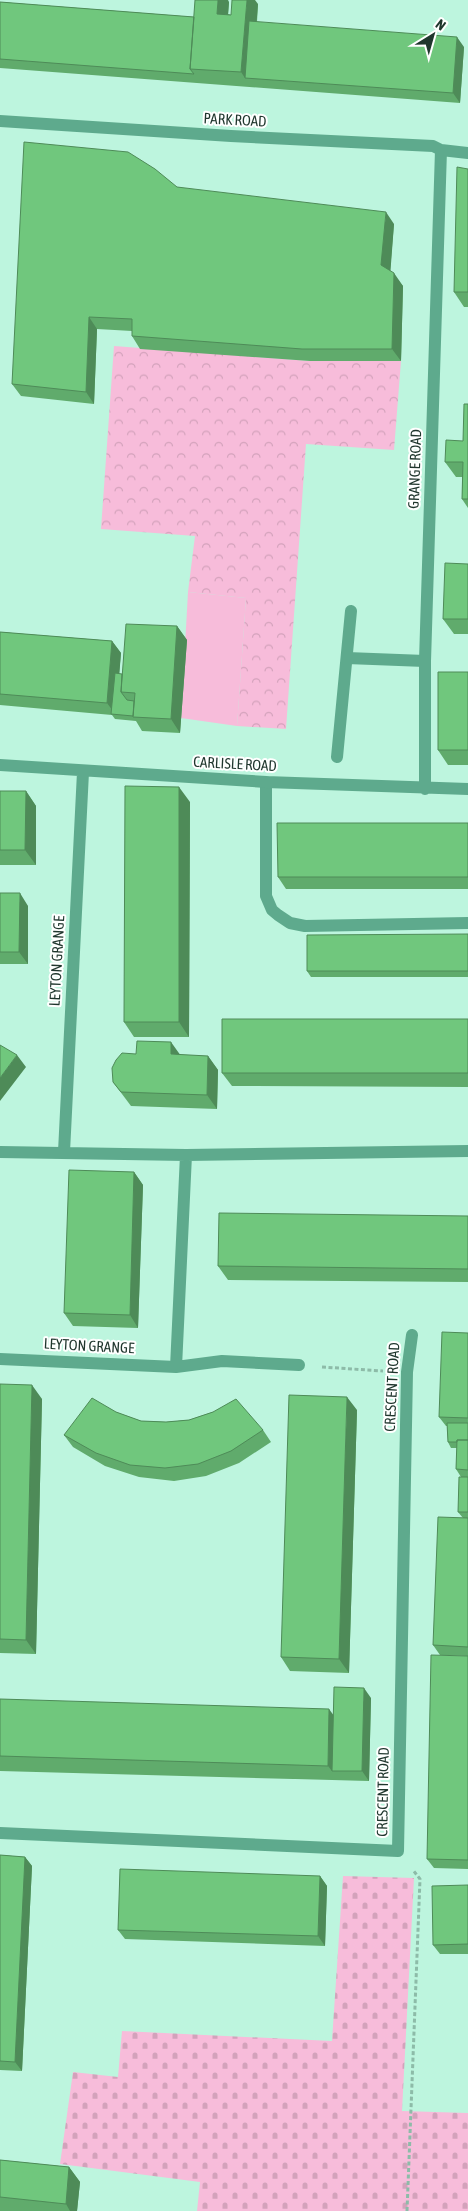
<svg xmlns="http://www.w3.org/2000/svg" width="468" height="2211" font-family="'Asap Condensed',sans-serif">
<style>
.cemetery{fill:url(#cemetery-stones)}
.park{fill:url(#park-crowns)}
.pitch{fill:#f7bcda}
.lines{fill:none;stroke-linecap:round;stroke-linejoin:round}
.path{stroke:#8dbba8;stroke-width:3;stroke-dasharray:4 2.5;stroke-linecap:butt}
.service{stroke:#5eaa8d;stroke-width:12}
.minor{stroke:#5eaa8d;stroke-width:12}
.wall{fill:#60ab6c}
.shaded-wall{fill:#4e8b58}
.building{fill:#70c77d;stroke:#4e8b58}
.labels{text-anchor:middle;stroke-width:4;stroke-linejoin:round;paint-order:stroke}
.street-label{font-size:15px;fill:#1f362d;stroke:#fff}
</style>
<defs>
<pattern id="cemetery-stones" width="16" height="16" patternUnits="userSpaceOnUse" patternTransform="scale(1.25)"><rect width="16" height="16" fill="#f7bcda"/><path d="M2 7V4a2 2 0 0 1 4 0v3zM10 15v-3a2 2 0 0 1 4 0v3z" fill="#d3a2bb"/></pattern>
<pattern id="park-crowns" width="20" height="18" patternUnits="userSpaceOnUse" patternTransform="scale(1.25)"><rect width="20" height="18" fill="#f7bcda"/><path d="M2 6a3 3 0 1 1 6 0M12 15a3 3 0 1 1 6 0" fill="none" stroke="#d3a2bb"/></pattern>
</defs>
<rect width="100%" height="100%" fill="#bdf5de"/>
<path class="cemetery" d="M343 1876 414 1878 402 2111 468 2113V2211H197L200 2182 60 2164 73 2072 118 2077 122 2031 332 2041Z"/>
<path class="park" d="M114 346 310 361H401L394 450 306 444 286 729 237 726 246 598 188 592 195 536 101 529Z"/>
<path class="pitch" d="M188 592 246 598 237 726 181 718Z"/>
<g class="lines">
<path class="path" d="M322 1367 383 1371
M407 2211 420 1879 413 1870"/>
<path class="service" d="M347 658 425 661
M337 757 351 611
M266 782V896L272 910 278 915 290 923 305 926 468 923"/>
<path class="minor" d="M0 121 231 136 433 146 441 150 468 153
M0 765 266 782 468 789
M425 789V661L441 150
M0 1152 186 1155 468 1151
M64 1152 83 772
M0 1359 176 1367 222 1361 299 1365
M176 1367 186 1155
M0 1833 398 1851 407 1372 412 1335"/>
</g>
<path class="wall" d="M0 2 194 17 229 2 228 14 231 15 258 4 257 22 464 47 460 103 0 68Z
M468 169V307H464L454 292Z
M177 187 394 224 390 271 403 286 401 361H310L140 349 132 336V331L97 329 94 404 21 396 12 384Z
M468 404V508L462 499V477H456L445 462 463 441Z
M468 564V634H454L443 619Z
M177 626 187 640 180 733 142 731 136 721 115 719 112 715 0 705V632L112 641 121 653 119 674H122Z
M468 672V765H448L438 750Z
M0 791H26L36 806V865H0Z
M190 802 189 1037H134L124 1022Z
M468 823V889H286L278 877Z
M0 893 28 906V964H0Z
M468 934V977H311L307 971Z
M468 1019V1087L232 1086 222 1073Z
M180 1055 208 1056 218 1070 217 1109 131 1106 113 1082Z
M134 1172 143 1185 138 1328 73 1326 64 1313Z
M468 1216V1282L228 1280 218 1266Z
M468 1333V1656L440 1655 433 1645 463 1518 458 1512 461 1477 456 1469 457 1448H451L448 1442 447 1426H446L439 1417Z
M0 1384 42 1399 36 1654 0 1653Z
M357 1410 349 1673 290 1671 281 1657Z
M116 1412 141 1421 166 1422 189 1420 213 1412 263 1430 271 1442 239 1463 206 1476 174 1481 139 1477 105 1466 73 1447 64 1435Z
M468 1656V1869L434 1868 427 1859Z
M371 1698 369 1781 0 1771V1699L333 1715Z
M0 1855 25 1857 32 1866 22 2071 0 2070Z
M320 1876 327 1886 325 1946 125 1939 118 1930Z
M468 1885V1954H440L433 1945Z
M0 2160 69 2167 80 2182 77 2211H0Z"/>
<path class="shaded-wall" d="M218 0H228L229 2 227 29 217 14Z
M247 0H255L258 4 252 78H245L241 72Z
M457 37 464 47 460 103 453 93Z
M386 212 394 224 390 277 381 265Z
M394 273 403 286 401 361 392 349Z
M89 317 97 329 94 404 86 392Z
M177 626 187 640 180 733 171 719Z
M112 641 121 653 116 715 107 703Z
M179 787 190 802 189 1037 179 1022Z
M26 791 36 806V865L25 850Z
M20 893 28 906V964L19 952Z
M171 1042 181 1056 171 1054Z
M17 1055 26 1067 0 1101V1078Z
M208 1056 218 1070 217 1109 207 1095Z
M134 1172 143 1185 138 1328 130 1315Z
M32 1385 42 1399 36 1654 26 1640Z
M347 1397 357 1410 349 1673 339 1659Z
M364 1688 371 1698 369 1781 362 1771Z
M329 1709 340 1724 332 1771 328 1766Z
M25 1857 32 1866 22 2071 15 2062Z
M320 1876 327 1886 325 1946 318 1936Z
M69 2167 80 2182 77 2211H70L66 2204Z"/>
<path class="building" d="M195 0H218L217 14 231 15 232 0H247L241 72 190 69Z
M0 2 194 17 190 69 194 74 0 59Z
M249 21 457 37 453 93 245 78Z
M24 142 128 152 155 169 177 187 386 212 381 265 394 273 392 349H302L132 336V319L89 317 86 392 12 384Z
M457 167 468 169V292H454Z
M464 404H468V499H462L463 462H445L446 440 463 441Z
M445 563 468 564V619H443Z
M126 624 177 626 171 719 133 717 135 693 121 692Z
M0 632 112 641 107 703 0 694Z
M438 672H468V750H438Z
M115 673 122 674 121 692 127 700 134 701 133 716 111 714Z
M125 786 179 787V1022H124Z
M0 791H26L25 850H0Z
M277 823H468V877H278Z
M0 893H20L19 952H0Z
M468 934V971H307V935Z
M222 1019H468V1073H222Z
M137 1041 171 1042V1054L208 1056 207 1095 121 1092 113 1082 112 1068 116 1060 122 1053 136 1054Z
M0 1045 17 1055 0 1078Z
M69 1170 134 1172 130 1315 64 1313Z
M219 1213 468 1216V1269L218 1266Z
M442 1332 468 1333V1418L439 1417Z
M0 1384 32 1385 26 1640 0 1639Z
M289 1395 347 1397 339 1659 281 1657Z
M92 1398 116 1412 141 1421 166 1422 189 1420 213 1412 236 1399 263 1430 231 1451 198 1464 165 1468 130 1465 96 1453 64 1435Z
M447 1423H468V1440H457V1442H448Z
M457 1440H468V1470L456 1469Z
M459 1477H468V1512H458Z
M438 1517 468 1518V1647L433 1645Z
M431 1655 468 1656V1860L427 1859Z
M334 1687 364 1688 362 1771H332Z
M0 1699 329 1709 328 1766 0 1756Z
M0 1855 25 1857 15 2062 0 2061Z
M120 1869 320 1876 318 1936 118 1930Z
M468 1885V1944L433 1945 432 1886Z
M0 2160 69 2167 66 2204 0 2197Z"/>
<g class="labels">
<g class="street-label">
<text transform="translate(235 120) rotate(3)" y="5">PARK ROAD</text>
<text transform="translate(415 469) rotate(-88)" y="5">GRANGE ROAD</text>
<text transform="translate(235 764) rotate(3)" y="5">CARLISLE ROAD</text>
<text transform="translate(57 961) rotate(-87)" y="5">LEYTON GRANGE</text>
<text transform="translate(89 1346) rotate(3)" y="5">LEYTON GRANGE</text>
<text transform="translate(392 1387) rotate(-87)" y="5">CRESCENT ROAD</text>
<text transform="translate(383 1792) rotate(-89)" y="5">CRESCENT ROAD</text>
</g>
</g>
<g transform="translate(433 35) rotate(37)" stroke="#ffffff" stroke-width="4" paint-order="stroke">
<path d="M0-4L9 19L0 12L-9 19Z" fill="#1f362d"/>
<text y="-8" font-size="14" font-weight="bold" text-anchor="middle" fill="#1f362d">N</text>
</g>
</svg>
